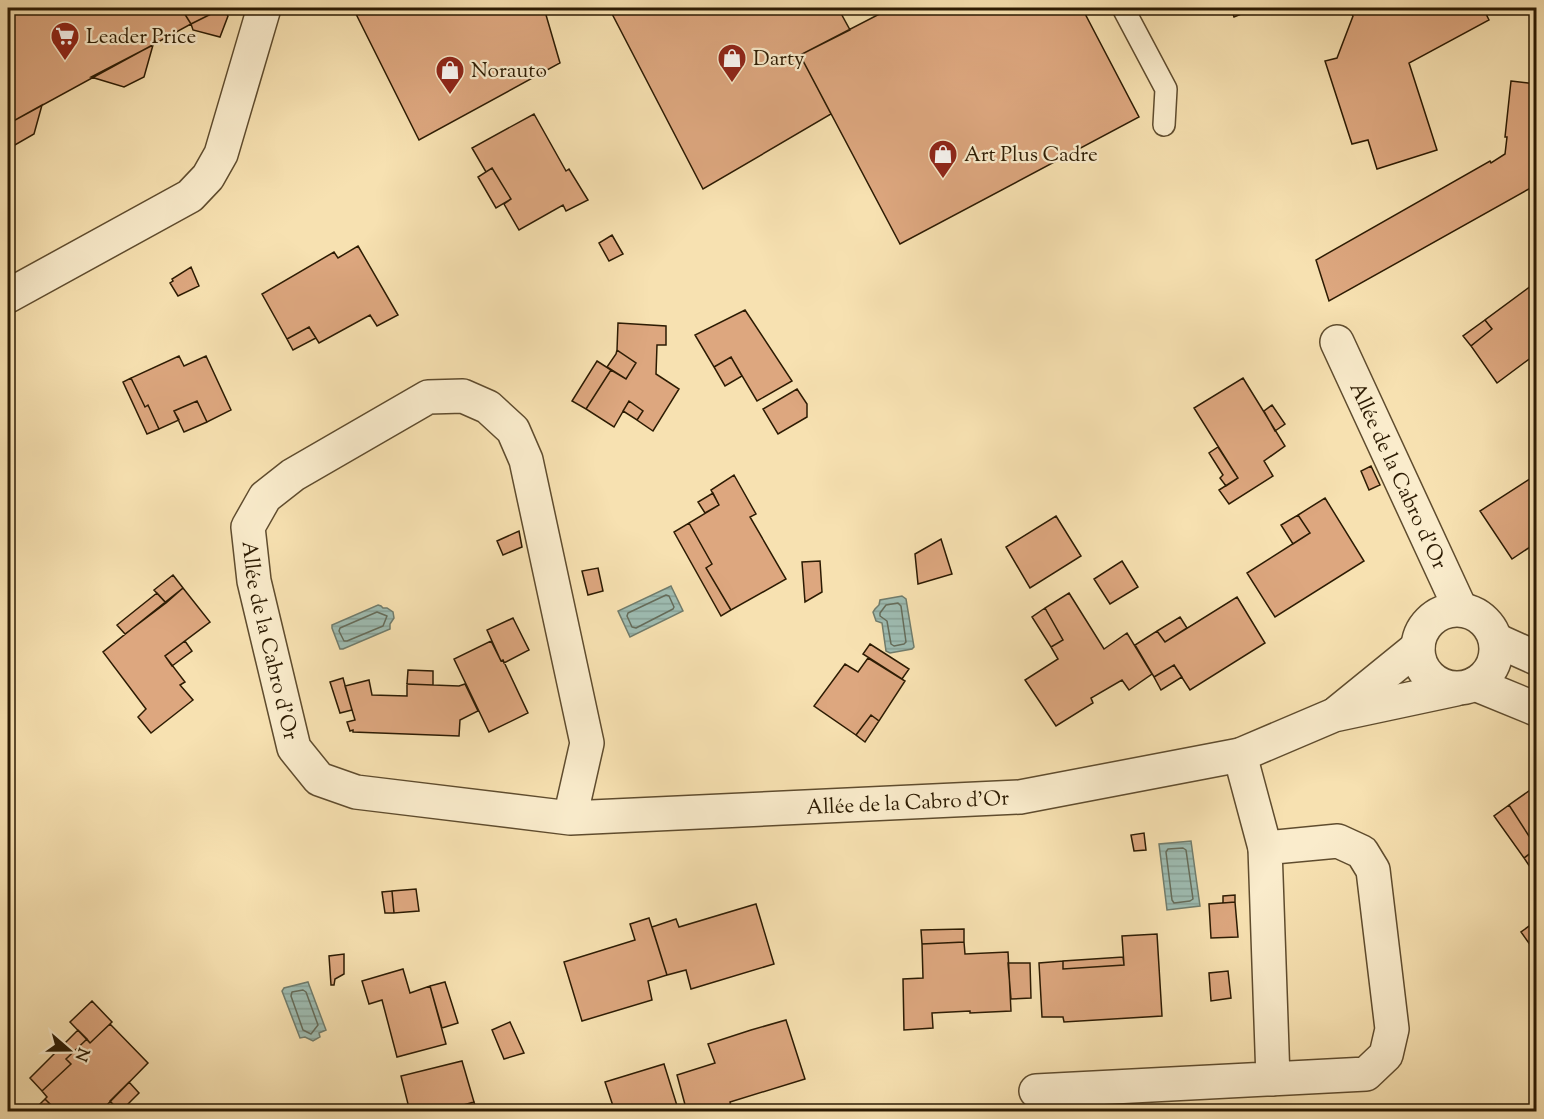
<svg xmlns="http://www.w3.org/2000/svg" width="1544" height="1119" font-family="'Sorts Mill Goudy',serif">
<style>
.water{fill:url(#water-rules);stroke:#707c6c;stroke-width:1.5}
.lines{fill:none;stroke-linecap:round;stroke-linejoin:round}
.shore{stroke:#656c5a;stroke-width:1.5}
.building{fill:#dda77f;stroke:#2c1b03;stroke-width:1.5}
.lane-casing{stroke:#5f4c2e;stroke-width:24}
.street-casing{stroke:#5f4c2e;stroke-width:36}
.lane{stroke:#faeccc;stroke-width:21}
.street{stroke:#faeccc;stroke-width:33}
.labels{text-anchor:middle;stroke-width:4.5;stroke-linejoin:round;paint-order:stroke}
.poi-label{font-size:21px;fill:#2c1b03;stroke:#faeccc;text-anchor:start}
.street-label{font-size:21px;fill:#2c1b03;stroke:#faeccc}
</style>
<defs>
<pattern id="water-rules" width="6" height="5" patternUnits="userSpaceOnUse" patternTransform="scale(1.5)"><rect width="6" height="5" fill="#9ebcb2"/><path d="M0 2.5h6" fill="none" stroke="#88a197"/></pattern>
</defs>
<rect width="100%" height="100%" fill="#f7e1b1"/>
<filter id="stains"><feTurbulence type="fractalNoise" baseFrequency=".00333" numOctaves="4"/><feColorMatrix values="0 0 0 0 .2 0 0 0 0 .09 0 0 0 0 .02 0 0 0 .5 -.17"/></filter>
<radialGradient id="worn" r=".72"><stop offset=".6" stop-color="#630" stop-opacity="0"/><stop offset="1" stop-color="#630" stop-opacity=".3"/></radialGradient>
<path class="water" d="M671 586 683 611 630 637 618 611Z
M902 596 906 599 914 647 912 649 890 653 886 651 882 623 876 621 873 612 875 609 879 605 880 600Z
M378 605 381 606 383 608H387L393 612 394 618 390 624V629L343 649H340L332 628V625Z
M1191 841 1200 906 1167 910 1159 844Z
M308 982 326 1030 319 1033 320 1037 313 1041 305 1037 300 1038 282 991 284 988Z"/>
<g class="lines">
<path class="shore" d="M666 595 669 596 674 607 673 609 636 628 632 627 627 616 628 613Z
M898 603 901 606 906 642 904 644 894 646 891 644 887 621 880 616V613L886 605Z
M377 612 387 616 383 626 347 641H344L339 631 340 628Z
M1183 848 1186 850 1193 899 1190 901 1174 903 1172 900 1166 852 1168 849Z
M303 990 306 992 318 1025 311 1034 303 1030 291 996 292 992Z"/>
</g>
<path class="building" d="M8 8H181L191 24 8 124Z
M181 8H223L191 24Z
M223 8 228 16 220 37 193 30 191 24Z
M353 8H544L560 63 419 140Z
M609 8H838L850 30 800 55 831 114 703 189Z
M891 8H1082L1139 117 900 244 800 55Z
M1231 8H1256L1234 17Z
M1348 8H1483L1489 20 1409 63 1437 150 1377 169 1368 140 1352 144 1325 61 1337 58 1353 16Z
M1483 8H1497L1486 13Z
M1503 8H1519L1506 14Z
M153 45 144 77 124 87 91 77Z
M1511 81 1536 84V185L1329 301 1316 260 1490 161 1491 163 1505 154 1507 137H1505Z
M42 105 34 134 8 149V124Z
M534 114 566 171 569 169 588 200 566 211 563 205 519 230 504 204 511 199 492 168 486 172 472 148Z
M492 168 511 199 496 208 478 177Z
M612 235 623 254 609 261 599 243Z
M358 246 398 315 377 326 370 315 319 343 309 327 287 339 262 294 334 252 338 258Z
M191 267 199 286 178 296 170 283 173 281 172 279Z
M1535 283 1536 285V354L1497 383 1471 346 1492 329 1485 320Z
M745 310 792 381 757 401 731 357 714 367 695 335Z
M1485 320 1492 329 1471 346 1463 336Z
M618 323 666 326V345H657L656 374 679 389 653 431 637 420 643 411 629 401 614 427 586 409 611 370 626 379 636 363 617 350Z
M309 327 316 338 293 350 287 339Z
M617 350 636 363 626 379 607 367 616 354Z
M179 356 184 366 206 356 231 410 207 422 197 401 174 411 179 420 159 429 148 405 145 407 131 378Z
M731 357 742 376 725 386 714 367Z
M597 361 611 370 586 409 572 401Z
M131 378 145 407 148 405 159 429 147 434 123 382Z
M1243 378 1285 446 1264 461 1273 476 1229 504 1219 490 1238 478 1194 408Z
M797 389 807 404V417L778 434 763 409Z
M197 401 207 422 184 432 174 411Z
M629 401 643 411 637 420 623 411Z
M1272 405 1285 424 1275 431 1264 411Z
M1218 447 1238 478 1226 486 1220 478 1223 475 1209 453Z
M1371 466 1380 485 1369 490 1361 471Z
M734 475 756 514 750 517 786 579 731 610 706 568 712 564 689 523 719 505 711 490Z
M1536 475V543L1512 559 1480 511Z
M713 493 719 505 705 513 698 502Z
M1325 498 1364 561 1275 617 1247 573 1310 533 1298 515Z
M1298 515 1310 533 1293 544 1281 525Z
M1056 516 1081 556 1030 588 1006 547Z
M689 523 712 564 706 568 731 610 721 616 674 532Z
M519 531 522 547 503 555 497 541Z
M941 539 952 574 918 584 915 554Z
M820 561 822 592 805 602 802 562Z
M1122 561 1138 587 1110 604 1094 579Z
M598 568 603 591 588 595 582 571Z
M173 575 183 588 166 603 154 590Z
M183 588 210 622 165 656 185 682 180 685 193 700 151 733 138 717 146 709 103 652Z
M157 593 166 603 125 634 117 625Z
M1069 593 1104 649 1127 633 1152 674 1129 690 1122 680 1091 698 1093 703 1056 726 1025 680 1058 659 1051 647 1063 640 1045 608Z
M1237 597 1265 643 1190 690 1174 665 1154 677 1135 645 1157 631 1165 642Z
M1045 608 1063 640 1051 647 1032 617Z
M1180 617 1187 628 1165 642 1157 631Z
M513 618 529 650 504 663 503 660 501 661 487 630Z
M185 641 192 651 172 666 165 656Z
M491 641 501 661 503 660 528 713 489 732 454 659Z
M870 644 909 669 902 679 863 654Z
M868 658 905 681 879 721 871 715 856 735 814 706 845 664 858 672Z
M1174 665 1182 677 1161 690 1154 677Z
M408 670 433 671V685L407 684Z
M343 678 352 710 340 713 330 682Z
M369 680 372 695 407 696V684L459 686 465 684 478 711 460 720 459 736 353 732V730L350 731 347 722 355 720 345 686Z
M871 715 879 721 865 742 856 735Z
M1536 786V847L1509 805Z
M1509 805 1536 847V849L1524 858 1494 816Z
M1144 833 1146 850 1134 851 1131 835Z
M1536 849V876L1524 858Z
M416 889 419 911 394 913 392 891Z
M392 891 394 913H385L382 892Z
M1235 895V902L1223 903V896Z
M1235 902 1238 937 1211 938 1209 904Z
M756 904 774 964 691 989 686 970 667 975 652 927 676 919 679 927Z
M649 918 667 975 648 981 652 1000 582 1021 564 962 635 940 630 924Z
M1536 921V943L1531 946 1521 932Z
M964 929V942L922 944 921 930Z
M1157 934 1162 1016 1064 1022 1063 1017H1042L1039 963 1063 961V969L1124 965 1122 936Z
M964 942 965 954 1008 952 1011 1011 970 1013V1011L932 1013 933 1028 904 1030 903 979 923 978 922 944Z
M344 954V974L335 979 334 985H331L329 956Z
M1123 957 1124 965 1063 969V961Z
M1008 963H1030L1031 998 1011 999Z
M403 969 410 993 430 986 446 1044 397 1057 382 1000 369 1004 362 981Z
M1228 971 1231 998 1211 1001 1209 973Z
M445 982 458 1023 442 1028 430 986Z
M92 1001 112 1022 90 1043 70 1022Z
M786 1020 805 1079 730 1102 732 1110 726 1112H687L677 1075 715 1063 708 1044 751 1030Z
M510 1022 524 1053 504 1059 492 1030Z
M110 1024 148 1063 100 1112H58L45 1099 47 1097 42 1091 71 1064 66 1059 87 1039 90 1043Z
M78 1030 87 1039 66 1059 71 1064 42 1091 30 1078Z
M462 1061 474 1102 460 1106 462 1112H410L401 1076Z
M664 1064 679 1112H615L605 1082Z
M129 1082 139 1093 120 1112 110 1101Z
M45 1099 58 1112H32Z
M474 1102 477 1112H462L460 1106Z"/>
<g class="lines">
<g class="lane-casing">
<path id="lane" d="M1123 8 1166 89 1164 125"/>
</g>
<g class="street-casing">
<g id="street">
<path d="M8 296 190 196 208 177 221 154 264 8"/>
<path id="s1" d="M1337 342 1460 608"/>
<circle cx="1457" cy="649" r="39"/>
<path d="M1496 640 1536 658"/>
<path d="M1475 684 1536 709"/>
<path d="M1338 712 1418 647"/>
<path d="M1240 755 1265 848"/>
<path id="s2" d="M570 818 587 743 526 460 513 430 488 407 463 396 428 397 293 475 265 497 248 527 254 581 294 748 319 779 356 792 570 818 1020 797 1240 755 1334 715 1456 689"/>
<path d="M1036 1091 1366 1074 1386 1055 1392 1029 1373 870 1362 852 1338 841 1265 848 1273 1079"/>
</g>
</g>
<use href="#lane" class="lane"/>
<use href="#street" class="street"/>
</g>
<defs>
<g id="supermarket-pin" transform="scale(1.5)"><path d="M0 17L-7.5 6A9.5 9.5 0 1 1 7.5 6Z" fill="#8f2418" stroke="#faeccc"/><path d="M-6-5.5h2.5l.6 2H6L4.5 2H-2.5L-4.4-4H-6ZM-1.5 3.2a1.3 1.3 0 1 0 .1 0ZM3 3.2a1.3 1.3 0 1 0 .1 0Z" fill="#fff"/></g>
<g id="shop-pin" transform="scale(1.5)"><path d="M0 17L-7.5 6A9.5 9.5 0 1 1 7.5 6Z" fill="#8f2418" stroke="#faeccc"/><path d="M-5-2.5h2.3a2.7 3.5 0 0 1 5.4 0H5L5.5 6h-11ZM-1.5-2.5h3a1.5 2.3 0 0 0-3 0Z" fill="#fff"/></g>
</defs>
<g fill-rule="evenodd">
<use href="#supermarket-pin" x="65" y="36"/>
<use href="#shop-pin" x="732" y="58"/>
<use href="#shop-pin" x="450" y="70"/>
<use href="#shop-pin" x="943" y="154"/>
</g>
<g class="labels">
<g class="poi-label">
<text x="86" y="43">Leader Price</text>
<text x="753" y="65">Darty</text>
<text x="471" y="77">Norauto</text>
<text x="964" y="161">Art Plus Cadre</text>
</g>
<g class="street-label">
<text dy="7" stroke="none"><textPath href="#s1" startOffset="147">Allée de la Cabro d'Or</textPath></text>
<text dy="7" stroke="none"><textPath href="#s2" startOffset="837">Allée de la Cabro d'Or</textPath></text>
<text dy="7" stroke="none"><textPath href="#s2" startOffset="1580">Allée de la Cabro d'Or</textPath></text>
</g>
</g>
<rect width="1544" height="1119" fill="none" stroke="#f7e1b1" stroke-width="30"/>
<rect x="9" y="9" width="1526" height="1101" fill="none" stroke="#2c1b03" stroke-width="3"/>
<rect x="15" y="15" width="1514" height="1089" fill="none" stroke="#2c1b03" stroke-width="1.5"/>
<g transform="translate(69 1050) rotate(110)" stroke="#faeccc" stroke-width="4.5" paint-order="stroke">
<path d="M0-4.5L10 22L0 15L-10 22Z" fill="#2c1b03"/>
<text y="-9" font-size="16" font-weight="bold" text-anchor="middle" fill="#2c1b03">N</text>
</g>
<rect width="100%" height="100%" filter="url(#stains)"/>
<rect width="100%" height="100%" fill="url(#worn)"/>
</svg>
